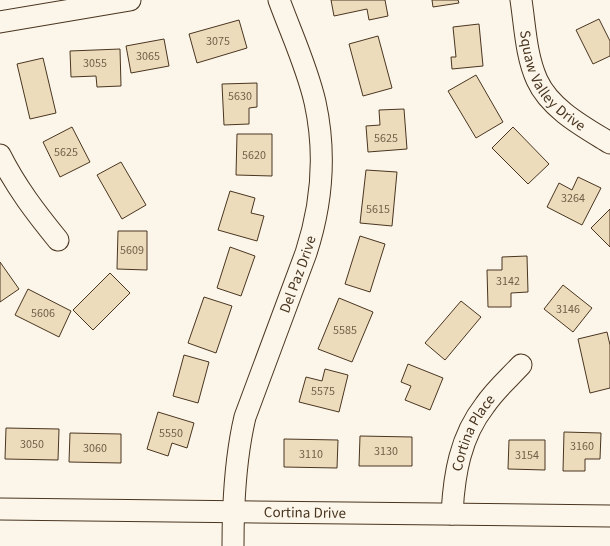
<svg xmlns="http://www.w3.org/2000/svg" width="610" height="546" font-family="'Source Sans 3',sans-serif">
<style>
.building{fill:#ecdcbc;stroke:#4a3520}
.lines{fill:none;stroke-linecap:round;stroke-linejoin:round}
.minor-casing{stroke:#4a3520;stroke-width:23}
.minor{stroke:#fbf6e9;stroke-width:21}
.labels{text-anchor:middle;stroke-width:4;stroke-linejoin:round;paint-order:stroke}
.number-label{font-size:12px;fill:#725f47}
.street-label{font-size:15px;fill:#4a3520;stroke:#fbf6e9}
</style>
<rect width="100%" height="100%" fill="#fbf6e9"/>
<path class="building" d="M331 0H385L388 16 369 20 367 9 334 16Z
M432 0H458L459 3 433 7Z
M599 19 610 41V56L593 64 576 30Z
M239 20 247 48 197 63 189 34Z
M479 24 483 66 452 69 451 57H456L453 27Z
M378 36 392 88 363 96 349 44Z
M164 39 169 66 131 73 126 46Z
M120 49 121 86 97 87 96 76 71 77 70 51Z
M43 58 56 113 30 119 17 64Z
M476 75 503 122 476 138 448 91Z
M257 83V107L249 108V124L224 125 222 84Z
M404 109 407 149 368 152 366 126 380 125 379 110Z
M72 127 90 162 60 177 43 142Z
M513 127 549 164 528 184 492 148Z
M237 134H272V176L236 175Z
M121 162 146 205 122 219 97 175Z
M366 170 397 172 392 226 360 223Z
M578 177 601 188 582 225 547 207 559 183 572 190Z
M230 191 255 198 251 213 264 216 257 241 218 230Z
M610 209V247L591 228Z
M118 231H147V270L117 269Z
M360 236 385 244 370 292 345 284Z
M230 247 255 256 241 296 217 288Z
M527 256 528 292 511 293V307H488L487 270H502V257Z
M0 262 19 289 0 302Z
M110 273 130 293 93 330 73 310Z
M563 285 592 308 573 332 544 309Z
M28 289 71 311 59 337 15 315Z
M204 297 232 306 216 353 188 343Z
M339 298 373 312 352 362 318 349Z
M461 301 481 317 445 360 425 343Z
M607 332 610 345V388L590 393 578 339Z
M184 355 209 362 198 403 173 396Z
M408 364 443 378 430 410 405 400 411 386 401 382Z
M325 369 348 375 339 412 299 402 306 377 322 381Z
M158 412 194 423 187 448 172 443 168 456 147 449Z
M6 428 59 429 58 460 5 459Z
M564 432 601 433 600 459H585V471H563Z
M70 433 121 434V463L69 462Z
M360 436 412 437V466H359Z
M284 439 338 440 337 468 284 467Z
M509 440H545V470L508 469Z"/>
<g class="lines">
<g class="minor-casing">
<g id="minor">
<path id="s1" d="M521 0C525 26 526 56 537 80 550 109 584 127 610 143"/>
<path d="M0 22 130 0"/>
<path d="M0 155C16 187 36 213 58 240"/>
<path id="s2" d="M0 509 610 516"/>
<path id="s3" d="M452 514C454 475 460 437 485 405 495 390 509 378 521 365"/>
<path id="s4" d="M233 546C233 503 235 459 245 417L306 253C322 204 326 152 315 102 307 67 291 33 279 0"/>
</g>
</g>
<use href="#minor" class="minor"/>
</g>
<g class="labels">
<g class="number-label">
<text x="218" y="45">3075</text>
<text x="148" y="60">3065</text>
<text x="95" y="67">3055</text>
<text x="240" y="100">5630</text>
<text x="386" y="142">5625</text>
<text x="66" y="156">5625</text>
<text x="254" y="159">5620</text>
<text x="573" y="202">3264</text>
<text x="378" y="213">5615</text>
<text x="132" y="254">5609</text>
<text x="508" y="285">3142</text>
<text x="568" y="313">3146</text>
<text x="43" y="317">5606</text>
<text x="345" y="334">5585</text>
<text x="323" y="395">5575</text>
<text x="171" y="437">5550</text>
<text x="32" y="448">3050</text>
<text x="582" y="450">3160</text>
<text x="95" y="452">3060</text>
<text x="386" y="455">3130</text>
<text x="311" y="458">3110</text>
<text x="527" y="459">3154</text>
</g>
<g class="street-label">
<text dy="5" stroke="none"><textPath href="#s1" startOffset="90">Squaw Valley Drive</textPath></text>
<text dy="5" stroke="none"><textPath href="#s4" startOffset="282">Del Paz Drive</textPath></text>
<text dy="5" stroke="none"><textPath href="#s3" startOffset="85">Cortina Place</textPath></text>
<text dy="5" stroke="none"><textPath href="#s2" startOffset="305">Cortina Drive</textPath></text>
</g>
</g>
</svg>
